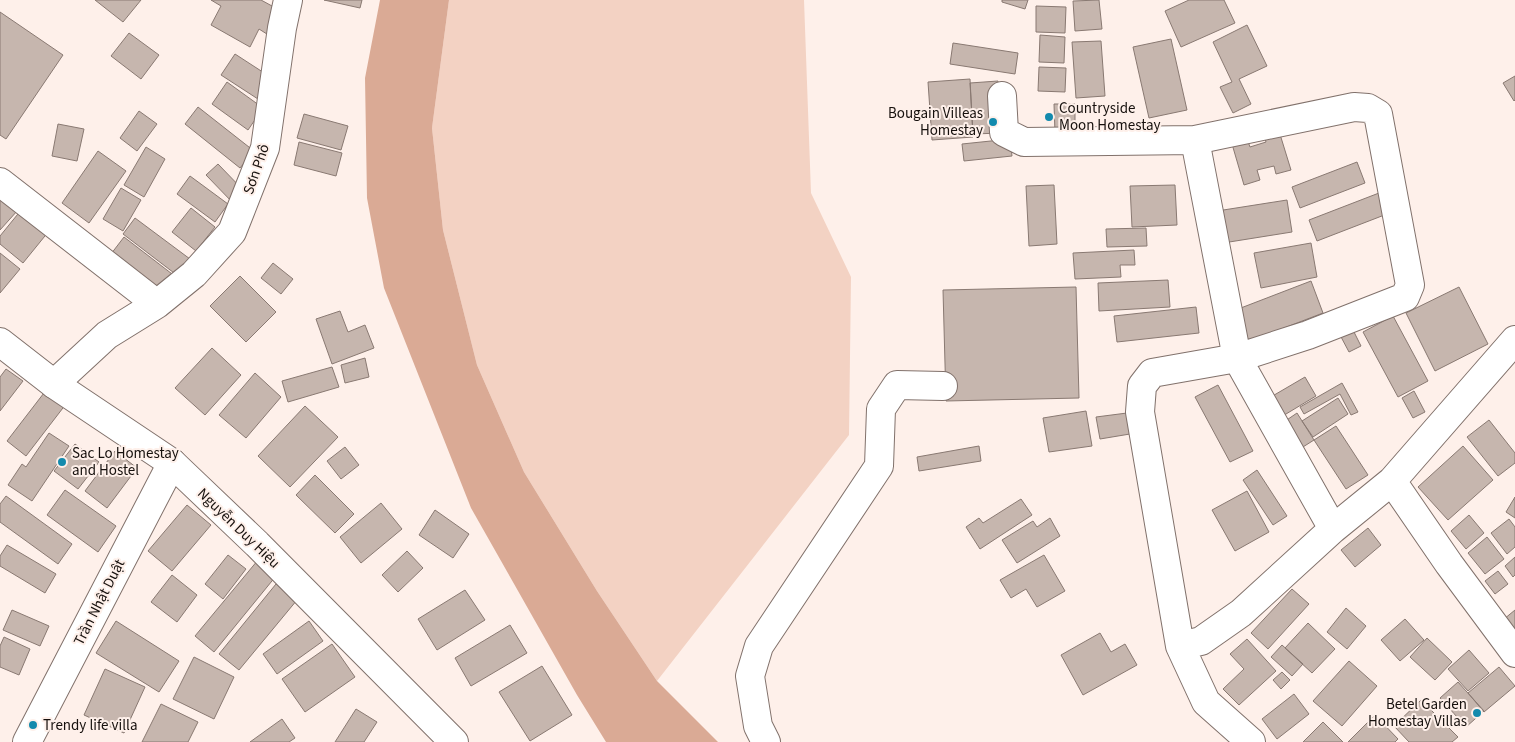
<svg xmlns="http://www.w3.org/2000/svg" width="1515" height="742" font-family="'Source Sans 3',sans-serif">
<style>
.green{fill:#f3d2c3}
.water{fill:#daaa95}
.building{fill:#c6b6ae;stroke:#897972}
.lines{fill:none;stroke-linecap:round;stroke-linejoin:round}
.minor-casing{stroke:#81716b;stroke-width:30}
.secondary-casing{stroke:#81716b;stroke-width:30}
.minor{stroke:#fff;stroke-width:28}
.secondary{stroke:#fff;stroke-width:28}
.poi-dot{fill:#138aad;stroke:#fef0ea;stroke-width:2}
.labels{text-anchor:middle;stroke-width:4;stroke-linejoin:round;paint-order:stroke}
.poi-label{font-size:15px;fill:#16100d;stroke:#fef0ea;text-anchor:start}
.street-label{font-size:15px;fill:#16100d;stroke:#fef0ea}
</style>
<rect width="100%" height="100%" fill="#fef0ea"/>
<path class="green" d="M449 0H804L811 193 851 277 849 435 657 681 597 591 524 472 477 365 443 230 432 128Z"/>
<path class="water" d="M380 0H449L432 128 443 230 477 365 524 472 597 591 657 681 718 742H606L577 695 471 508 384 288 367 198 365 78Z"/>
<path class="building" d="M95 0H141L123 22Z
M211 0H261L283 12 270 36 259 29 250 47 211 25 221 6Z
M324 0H362L360 8Z
M1002 0H1028L1025 9 1002 2Z
M1099 0 1102 29 1075 31 1073 1Z
M1189 0H1224L1235 23 1181 47 1165 11Z
M1036 6 1066 7 1065 33 1036 32Z
M0 12 63 55 6 139 0 135Z
M1247 25 1267 66 1239 79 1251 104 1233 113 1220 87 1232 82 1213 42Z
M129 33 159 55 141 79 111 56Z
M1040 35 1065 37 1064 63 1039 62Z
M1171 39 1187 110 1149 118 1133 47Z
M1101 41 1105 96 1076 98 1072 42Z
M953 43 1018 53 1015 74 950 64Z
M235 54 275 80 261 101 221 75Z
M1039 67 1066 68 1065 92 1038 91Z
M1515 76V100L1514 101 1503 83Z
M970 79 973 137 932 140 928 82Z
M998 81 1001 133 973 134 970 83Z
M227 82 263 108 248 130 212 104Z
M1054 104H1075V133H1055Z
M198 107 254 151 240 168 185 124Z
M139 111 157 124 137 151 120 138Z
M304 114 348 126 341 150 297 138Z
M58 124 84 129 77 161 52 156Z
M1279 131 1291 170 1276 174 1274 166 1257 170 1260 180 1244 185 1232 144 1247 139 1250 147 1266 142 1264 135Z
M1010 139 1012 156 964 161 962 144Z
M299 142 342 153 336 176 294 165Z
M146 147 165 159 144 197 124 185Z
M98 151 126 171 89 223 62 203Z
M1357 162 1365 183 1300 208 1292 187Z
M218 164 246 193 234 204 206 175Z
M190 176 228 204 215 222 177 194Z
M1054 185 1057 244 1029 246 1026 186Z
M1175 185 1177 225 1132 227 1130 186Z
M121 188 141 200 123 231 103 219Z
M1379 193 1387 214 1317 241 1309 220Z
M0 194 18 210 0 230Z
M1287 200 1292 232 1223 243 1217 211Z
M191 208 215 227 196 251 172 232Z
M22 209 49 231 23 263 0 244V236Z
M135 218 190 259 178 276 123 234Z
M1146 228 1147 246 1107 247 1106 229Z
M124 237 176 277 163 294 111 254Z
M1311 243 1317 277 1261 288 1254 253Z
M1134 250 1135 265H1120L1121 277 1075 279 1073 253Z
M0 253 20 269 0 293Z
M273 263 293 279 281 294 261 278Z
M240 276 276 312 246 342 210 306Z
M1168 280 1170 307 1099 311 1098 283Z
M1311 281 1323 313 1245 343 1233 311Z
M1076 287 1079 398 946 401 943 290Z
M1459 287 1488 344 1435 371 1406 313Z
M1196 307 1199 333 1117 342 1114 316Z
M340 311 348 332 365 325 374 348 332 364 316 319Z
M1393 316 1428 381 1398 397 1363 332Z
M1352 328 1361 346 1349 352 1340 335Z
M212 348 241 375 205 415 175 388Z
M365 358 369 377 345 383 341 365Z
M332 367 339 387 288 402 282 381Z
M6 369 23 381 0 411V377Z
M255 373 281 397 246 438 219 415Z
M1305 377 1316 396 1276 420 1264 401Z
M1342 383 1358 412 1351 415 1340 394 1304 414 1300 407Z
M1218 385 1253 451 1230 462 1195 397Z
M47 389 66 404 26 456 7 441Z
M1414 391 1425 412 1413 418 1402 398Z
M1338 398 1348 414 1313 437 1302 421Z
M305 406 338 437 290 487 258 456Z
M1086 411 1092 446 1049 452 1043 418Z
M1127 413 1130 434 1100 439 1096 417Z
M1297 413 1314 440 1295 452 1278 426Z
M1489 420 1515 453V463L1498 476 1467 437Z
M1336 426 1368 475 1346 489 1314 440Z
M49 433 69 446 32 501 8 485 22 464 26 467Z
M75 444 99 462 78 489 54 471Z
M979 446 981 461 919 471 917 457Z
M1463 446 1493 480 1448 520 1418 487Z
M345 447 359 465 341 479 327 461Z
M115 451 137 468 107 508 85 491Z
M1257 470 1287 516 1273 525 1243 480Z
M315 475 354 514 335 533 296 495Z
M65 490 116 526 98 552 47 515Z
M1247 491 1269 532 1235 551 1212 510Z
M6 496 72 544 58 564 0 522V504Z
M1515 497V518L1506 512Z
M1021 499 1032 515 980 549 966 527 979 518 983 523Z
M381 503 402 529 361 563 340 537Z
M187 505 211 525 172 571 148 551Z
M435 510 469 534 453 558 419 535Z
M1469 515 1484 533 1466 549 1451 531Z
M1050 518 1060 536 1017 563 1002 540 1033 521 1037 527Z
M1509 519 1515 527V547L1507 554 1491 533Z
M1368 528 1381 545 1355 567 1341 550Z
M1487 537 1504 559 1485 574 1468 553Z
M7 545 56 574 45 593 0 566V556Z
M407 551 423 568 398 592 382 575Z
M228 555 246 569 223 599 205 584Z
M1044 555 1065 591 1037 607 1026 589 1011 598 1000 580Z
M1515 557V575L1513 577 1505 566Z
M258 560 276 576 214 652 195 636Z
M1498 571 1508 584 1495 594 1485 581Z
M172 575 197 595 177 622 151 602Z
M276 584 297 600 239 670 219 654Z
M1292 589 1309 604 1268 649 1251 633Z
M465 590 485 620 437 650 418 619Z
M1346 608 1366 626 1347 649 1327 632Z
M12 610 49 626 40 646 3 630Z
M1515 610V638L1498 624Z
M1405 619 1424 640 1400 661 1381 640Z
M116 621 179 661 159 692 96 653Z
M309 621 323 641 277 674 263 654Z
M1308 623 1335 649 1312 673 1285 648Z
M510 625 527 653 471 686 455 658Z
M1100 633 1111 652 1125 644 1137 665 1083 695 1061 655Z
M4 637 30 649 19 675 0 667V646Z
M1427 638 1452 662 1435 680 1410 657Z
M1247 639 1276 671 1239 705 1223 689 1244 669 1230 654Z
M332 644 355 677 305 712 282 679Z
M1282 645 1303 664 1292 676 1271 657Z
M1469 650 1489 673 1468 691 1448 669Z
M194 657 234 677 214 719 173 699Z
M1349 661 1377 686 1342 726 1313 701Z
M542 666 572 715 530 741 499 692Z
M1499 667 1515 686 1484 712 1468 693Z
M105 669 145 687 124 733 84 715Z
M1282 672 1290 680 1281 689 1273 680Z
M1458 682 1484 711 1466 727 1440 698Z
M1294 694 1309 714 1277 739 1262 719Z
M1421 700 1458 737 1452 742H1409L1394 726Z
M161 704 198 722 188 742H142Z
M356 709 377 722 364 742H335Z
M1375 715 1398 739 1395 742H1348Z
M282 719 295 738 289 742H250Z
M1323 722 1343 742H1303Z"/>
<g class="lines">
<g class="minor-casing">
<path id="minor" d="M1002 96 1004 132 1024 142 1195 140 1354 107 1368 108 1378 114 1410 285 1405 297 1308 335 1237 358 1152 373 1142 386 1140 412 1180 646 1206 702 1251 742
M1195 140 1237 358 1333 529
M0 182 157 304
M54 384 107 335 157 304 194 274 232 232 265 148 282 28 288 0
M1392 481 1449 564 1515 653
M1180 646 1201 641 1241 613 1333 529 1392 481 1515 340
M27 742 172 463
M766 742 758 726 750 676 759 646 879 466 881 409 897 385 943 386"/>
</g>
<g class="secondary-casing">
<path id="secondary" d="M0 342 54 384 172 463 257 544 454 742"/>
</g>
<use href="#minor" class="minor"/>
<use href="#secondary" class="secondary"/>
</g>
<g class="poi-dot">
<circle cx="1049" cy="117" r="5"/>
<circle cx="993" cy="122" r="5"/>
<circle cx="62" cy="462" r="5"/>
<circle cx="1477" cy="713" r="5"/>
<circle cx="33" cy="725" r="5"/>
</g>
<g class="labels">
<g class="poi-label">
<text x="1059" y="113">Countryside<tspan x="1059" dy="17">Moon Homestay</tspan></text>
<text x="983" y="118" text-anchor="end">Bougain Villeas<tspan x="983" dy="17">Homestay</tspan></text>
<text x="72" y="458">Sac Lo Homestay<tspan x="72" dy="17">and Hostel</tspan></text>
<text x="1467" y="709" text-anchor="end">Betel Garden<tspan x="1467" dy="17">Homestay Villas</tspan></text>
<text x="43" y="730">Trendy life villa</text>
</g>
<g class="street-label">
<text transform="translate(256 169) rotate(-71)" y="5">Sơn Phô</text>
<text transform="translate(239 528) rotate(44)" y="5">Nguyễn Duy Hiệu</text>
<text transform="translate(99 602) rotate(-63)" y="5">Trần Nhật Duật</text>
</g>
</g>
</svg>
